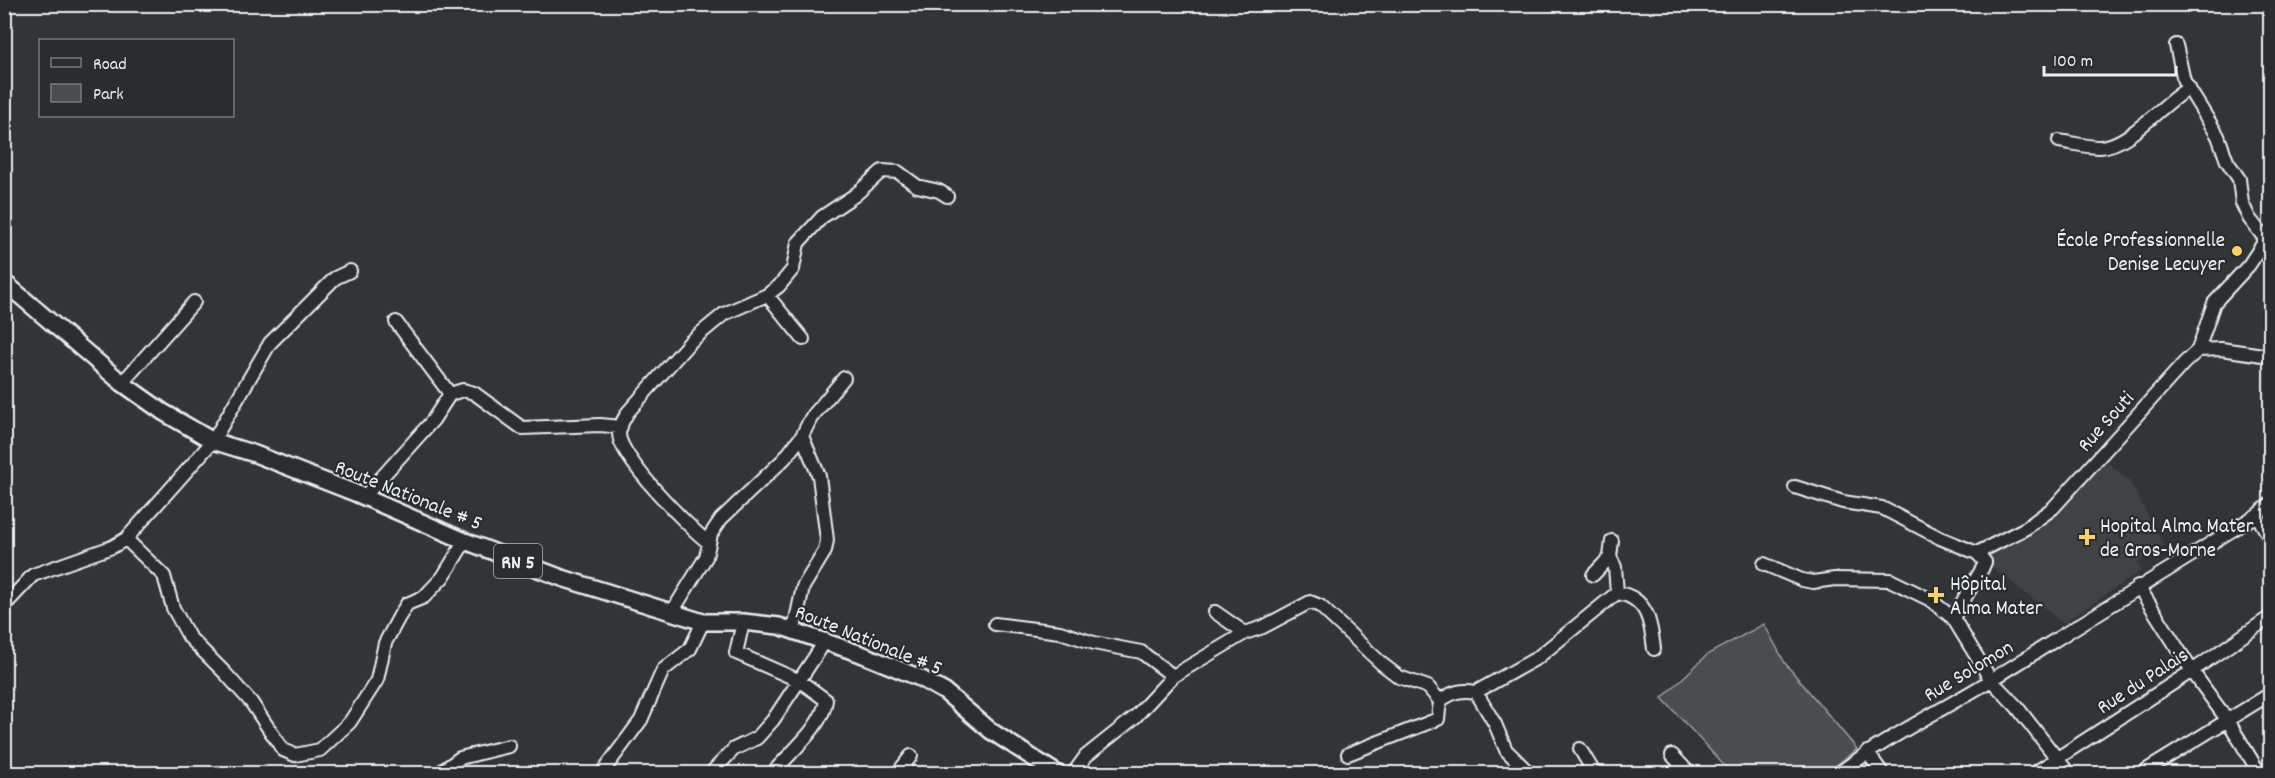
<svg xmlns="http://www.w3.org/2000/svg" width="2275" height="778" font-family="Dekko,sans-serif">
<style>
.built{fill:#3f4244}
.green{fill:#494d4f;stroke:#989fa4;stroke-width:1.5}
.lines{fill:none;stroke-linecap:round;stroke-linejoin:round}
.minor-casing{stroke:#e8f1f8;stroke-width:16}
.major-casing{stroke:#e8f1f8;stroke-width:20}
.minor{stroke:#2a2d2e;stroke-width:12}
.major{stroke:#2a2d2e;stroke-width:15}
.poi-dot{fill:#ffd166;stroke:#2a2d2e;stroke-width:2}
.labels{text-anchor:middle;stroke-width:4.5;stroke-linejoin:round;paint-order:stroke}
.shield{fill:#2a2d2e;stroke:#afb6bb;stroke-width:1.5}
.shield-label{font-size:20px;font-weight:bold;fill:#e8f1f8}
.poi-label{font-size:21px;fill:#e8f1f8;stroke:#2a2d2e;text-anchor:start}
.street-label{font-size:21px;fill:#e8f1f8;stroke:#2a2d2e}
</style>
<rect width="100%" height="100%" fill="#323536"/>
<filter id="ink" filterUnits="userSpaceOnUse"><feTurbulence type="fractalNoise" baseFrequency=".0167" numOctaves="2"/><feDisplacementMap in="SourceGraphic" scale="12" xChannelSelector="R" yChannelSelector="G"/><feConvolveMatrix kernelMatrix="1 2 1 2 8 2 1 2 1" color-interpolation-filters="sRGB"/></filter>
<g filter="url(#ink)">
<path class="built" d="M2103 458 2130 482 2164 546 2137 563 2141 571 2063 623 1981 558 2053 514Z"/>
<path class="green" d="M1764 624 1785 663 1857 749 1826 773H1731L1662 698 1708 654Z"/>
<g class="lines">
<g class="minor-casing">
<path id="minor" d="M2176 45 2184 81 2218 136 2227 161 2239 179 2242 203 2249 218 2266 240
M2059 141C2072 143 2087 147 2100 147 2130 146 2162 103 2189 88
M767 295 803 339
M2198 350 2214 303 2249 265 2270 233
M122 383 194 302
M450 394 463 390 474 393 522 428 600 425 621 427
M1795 487 1843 502 1882 508 1940 538 1977 553 1985 562 1982 569 1953 618 1991 680 2017 707 2069 774
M364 497 433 420 450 394 396 322
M2257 515 2270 538
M126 539 164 576 173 608 189 637 225 673 251 702 283 750 295 755 320 750 350 722 377 680 385 643 399 617 407 604 424 597 443 577 465 541
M1612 541 1610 557 1615 567 1617 593
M709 543C689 528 619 457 619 434 619 426 624 419 628 412L690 342 724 314 767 295 779 286 793 269 798 243 822 217 855 195 882 171 898 172 917 186 939 191 947 196
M1977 553 2026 528 2053 508 2184 363 2198 350 2221 349 2270 356
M1764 564 1802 580 1813 582 1835 579 1890 580 1929 599 1953 618
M1593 575 1610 557
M2138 586 2192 671 2228 721 2260 774
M4 606 33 575 112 547 126 539 213 441 270 343 335 278 350 271
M672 612 706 557 711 534 721 519 784 459 802 436 811 418 844 378
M1215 612 1245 633
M743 622 736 653 800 681 826 700C823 727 789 753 772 774
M995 624 1060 632 1094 643 1141 652 1173 676
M794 629 803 587 825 551 827 540 819 476 802 436
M1476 692 1495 724 1506 750 1530 774
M1580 749 1595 774
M1867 752 1883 774
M1348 754 1438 719 1440 701
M1672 755 1690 774
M438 774 460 758 509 746
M601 774 641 720 663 670 690 649 703 622
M710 774 734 749 757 738 773 720 826 640
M897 774 911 756
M1073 774 1086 756 1135 717 1173 676 1245 633 1263 627 1310 602 1320 606 1382 664 1399 677 1428 687 1440 701C1452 692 1462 689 1476 692L1537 658 1617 593C1648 597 1651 624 1654 649
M1838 774C1886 737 1941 711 1993 679 2081 624 2168 569 2257 515L2270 504
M2033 774 2192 671 2270 617
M2140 774 2270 694"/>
</g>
<g class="major-casing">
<path id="major" d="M4 282 122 383 163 412 213 441 255 454 355 493 465 541 562 578 703 622H743L779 626 861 654 920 678 945 692 991 731 1058 774"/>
</g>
<use href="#minor" class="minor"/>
<use href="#major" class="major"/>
</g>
</g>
<g class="poi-dot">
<circle cx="2237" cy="251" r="6"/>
<path d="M2084 528h6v6h6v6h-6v6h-6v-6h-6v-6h6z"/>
<path d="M1933 586h6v6h6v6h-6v6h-6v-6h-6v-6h6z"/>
</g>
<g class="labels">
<rect class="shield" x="494" y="544" width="48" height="34" rx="4.5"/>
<g class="shield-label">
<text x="518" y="568">RN 5</text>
</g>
<g class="poi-label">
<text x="2225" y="246" text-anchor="end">École Professionnelle<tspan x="2225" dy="24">Denise Lecuyer</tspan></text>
<text x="2100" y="532">Hopital Alma Mater<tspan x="2100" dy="24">de Gros-Morne</tspan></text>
<text x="1950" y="590">Hôpital<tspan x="1950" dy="24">Alma Mater</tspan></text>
</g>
<g class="street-label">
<text transform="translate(2105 421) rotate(-48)" y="7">Rue Souti</text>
<text transform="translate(409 494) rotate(22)" y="7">Route Nationale # 5</text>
<text transform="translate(869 639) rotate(22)" y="7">Route Nationale # 5</text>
<text transform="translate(1968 670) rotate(-31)" y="7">Rue Solomon</text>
<text transform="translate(2142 680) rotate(-33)" y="7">Rue du Palais</text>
</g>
</g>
<rect width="2275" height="778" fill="none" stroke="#2a2d2e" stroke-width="24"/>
<rect x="12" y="12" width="2251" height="754" fill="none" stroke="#e8f1f8" stroke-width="2" filter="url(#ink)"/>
<rect x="39" y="39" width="195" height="78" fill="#2a2d2e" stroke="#767b7f" stroke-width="1.5"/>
<rect x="51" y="58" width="30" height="9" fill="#2a2d2e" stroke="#767b7f" stroke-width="1.5"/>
<text x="93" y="69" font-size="18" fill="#e8f1f8">Road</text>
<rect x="51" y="84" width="30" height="18" fill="#494d4f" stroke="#767b7f" stroke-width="1.5"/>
<text x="93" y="99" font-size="18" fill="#e8f1f8">Park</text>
<path d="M2044 66v9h132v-9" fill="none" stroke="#e8f1f8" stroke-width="3"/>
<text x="2053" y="66" font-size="18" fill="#e8f1f8" stroke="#2a2d2e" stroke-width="4.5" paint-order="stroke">100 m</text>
</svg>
